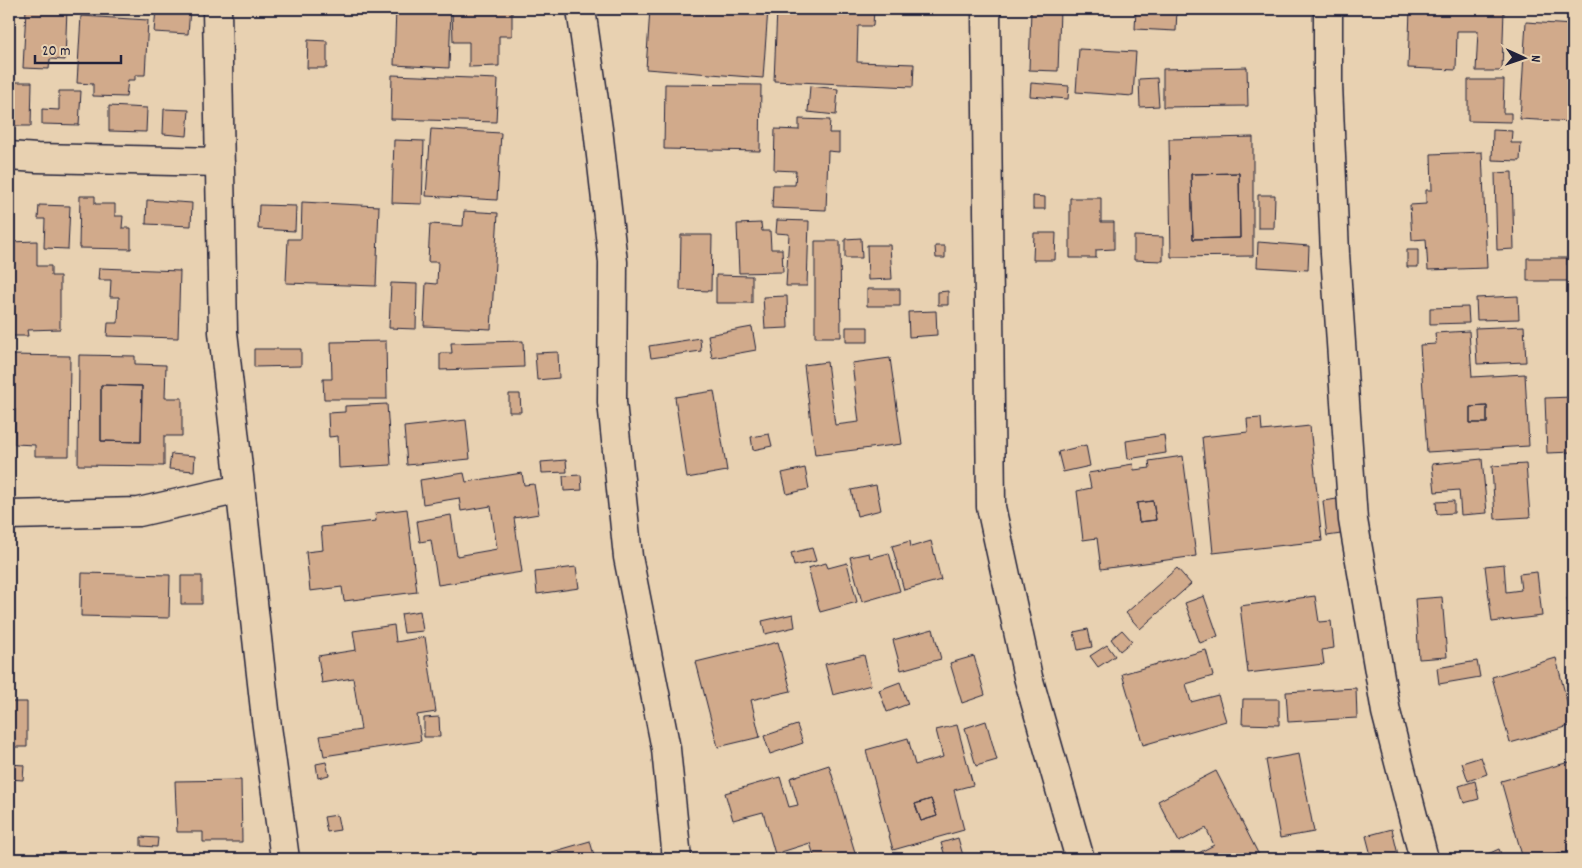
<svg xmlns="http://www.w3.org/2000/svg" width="1582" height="868" font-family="Dekko,sans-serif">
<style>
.building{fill:#d1aa8b;stroke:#22223b;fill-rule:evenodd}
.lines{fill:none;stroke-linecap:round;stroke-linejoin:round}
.minor-casing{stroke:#22223b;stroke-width:31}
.minor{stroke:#e8d1b1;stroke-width:28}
</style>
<rect width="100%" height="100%" fill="#e8d1b1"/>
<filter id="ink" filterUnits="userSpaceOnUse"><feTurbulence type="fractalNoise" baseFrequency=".02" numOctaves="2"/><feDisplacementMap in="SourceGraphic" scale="10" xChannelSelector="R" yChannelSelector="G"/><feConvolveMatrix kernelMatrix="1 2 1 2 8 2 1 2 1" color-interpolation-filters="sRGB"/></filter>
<g filter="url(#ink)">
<path class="building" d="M26 9H67L65 60 50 59 49 69 23 68Z
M156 9H190L188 34 154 32Z
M396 9H451L449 68 394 65Z
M452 9H512V36H499V66L469 67V42H453Z
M650 9H768L763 78 646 69Z
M777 9H874L873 26H858L857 62 914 64 913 87 774 81Z
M1031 9H1060L1058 71 1029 70Z
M1136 9H1177L1176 31 1135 29Z
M1410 9H1504L1502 71H1476L1478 31H1457L1456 70 1408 68Z
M9 11H13L11 54H9Z
M81 16 148 20 145 75H135V80H128L126 97 93 96V84L77 83Z
M1526 22 1573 25V122L1520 119Z
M308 40 327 41V68H307Z
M1079 49 1136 52 1133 96 1076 92Z
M1247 67 1248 106 1163 107V69Z
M392 75 498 79 496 122 391 119Z
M1157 78 1159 106 1140 107 1139 79Z
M1468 80H1504L1503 113H1511V122L1468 121Z
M9 82H32L31 126H9Z
M1031 83 1069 86 1068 99 1030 96Z
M665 84 761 85 760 151 664 149Z
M810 86 838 89 836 115 808 112Z
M59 91H81L79 125 42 124V109L59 110Z
M109 106 147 108 146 132 109 131Z
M164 109 189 110 187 136 163 134Z
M799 119 830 120 829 133H839V152L828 151 826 210 772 208 773 185H795L796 171 774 170 775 129 799 130Z
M431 129 501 133 497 200 426 196Z
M1493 130 1512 131 1511 143H1521L1520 161 1492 160Z
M1253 137V256L1171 257 1169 139ZM1239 173 1240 238 1193 239 1191 174Z
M394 140 424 141 422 204 392 203Z
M1482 152 1487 268 1428 270 1426 239 1412 240 1410 205 1426 204V190H1432L1431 154Z
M1512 172 1514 249 1497 250 1495 173Z
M1239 173 1240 238 1193 239 1191 174Z
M1258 195H1275L1274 228H1258Z
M80 196H95V204H115V216H123L122 228H131V249L79 248Z
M1033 196 1045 197V209H1033Z
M1070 198H1101V222H1114V249L1096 250V258H1070Z
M147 200 192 203 191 226 146 224Z
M302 202 379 206 376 286 286 283 288 239H301Z
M39 205 70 206 68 249 44 248 45 219H38Z
M259 205 296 206 295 231 258 229Z
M464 211 498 213 491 329 424 326 426 283 437 284 438 262H428L430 224 463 226Z
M777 220 809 221 807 286H786L789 234 776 233Z
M761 223 762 231H770L771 249H782L783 272 739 273 737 224Z
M1034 233H1056L1055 260H1033Z
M681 235H712L711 291 680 290Z
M1134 236 1163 237V261L1134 260Z
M861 238 862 258H845V239Z
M37 241V266H51V276H60V329L27 330 28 336H9V242Z
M815 241H840L841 337H815Z
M1258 242 1309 246 1308 270 1257 267Z
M867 245H890L892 279 868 280Z
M935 246H945V258H936Z
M1407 250H1418V267H1407Z
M1527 258H1567V265H1573V281H1527Z
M99 268 180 271 178 338 107 336 108 323H118L119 297H110L111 280H98Z
M716 275 752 276V303H716Z
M391 283 417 284 416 329 389 328Z
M867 289H900V306H867Z
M948 291V305H938V292Z
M787 296 788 328 765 329 763 297Z
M1518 296 1519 319 1477 320 1476 298Z
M1468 307 1469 323 1430 324V308Z
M936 311 937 335 909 337 908 312Z
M1524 326 1526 362 1477 364 1475 328Z
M752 327 756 350 712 358 708 335Z
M846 327H868V342H846Z
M1469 331 1472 377 1525 374 1529 446 1427 452 1420 345 1436 344 1435 333ZM1487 406V423H1470V407Z
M700 338 701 351 651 358 649 346Z
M386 341 387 399H324L323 379H332L331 342Z
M523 341 524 367 440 370V353H452L451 343Z
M254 349H301V366L254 367Z
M558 352 559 378 537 380 535 353Z
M9 355 70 356 69 456H35V445L15 444V409H9Z
M79 355 135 356V364L166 365 165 398H182V436H164V466L78 465ZM101 385 142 386 141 442 101 441Z
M890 358 902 444 815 455 804 365 827 362 835 425 859 422 852 363Z
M101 385 142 386 141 442 101 441Z
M714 391 727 471 687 478 675 397Z
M509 394H520L521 412H509Z
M1573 397V452L1547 453 1545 398Z
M387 404 391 465 339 468 338 436 329 437 328 413 345 412V406Z
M1487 406V423H1470V407Z
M1261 418 1262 431 1310 426 1322 541 1213 553 1202 437 1248 432 1247 419Z
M466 420 470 459 407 465 404 427Z
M769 434 772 446 753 450 751 437Z
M1164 435 1166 453 1128 459 1126 441Z
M1086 445 1090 466 1063 472 1058 452Z
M171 454 195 456 194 471 169 469Z
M1183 456 1196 556 1101 569 1097 538 1083 540 1077 491 1091 488 1088 473 1121 468V466L1133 464 1134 470 1150 468 1149 461ZM1153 501 1156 520 1139 522 1137 503Z
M1482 459 1487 513 1461 515 1459 490 1435 492 1432 464Z
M566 460 567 472 542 473 541 462Z
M1526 464 1530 517 1495 519 1492 466Z
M805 468 809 489 787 494 782 473Z
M464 473 466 482 522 473 524 485 534 484 539 514 514 518 522 572 438 585 431 540 420 542 417 521 451 515 457 556 497 549 491 506 461 511 459 498 423 504 420 480Z
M581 475 582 490 564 491 563 476Z
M1569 476H1573V520Z
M876 485 881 510 857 516 851 490Z
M1337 499 1341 534 1327 536 1323 501Z
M1153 501 1156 520 1139 522 1137 503Z
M1454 501V513L1437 514 1436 502Z
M407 509 417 592 344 601 342 587 310 591 306 552 323 550 321 527 376 521 375 513Z
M910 541 911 547 931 541 941 580 904 590 892 546Z
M812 548 816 561 794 566 791 553Z
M869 553 870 558 889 553 900 591 862 602 850 557Z
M826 563 828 568 847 563 857 602 820 612 808 568Z
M1504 564 1506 592 1521 590 1519 574 1537 572 1542 616 1492 622 1485 566Z
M576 567 579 588 537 594 535 572Z
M1177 568 1191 584 1140 629 1126 613Z
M82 573 170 575 169 618 81 616Z
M181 576H202V604H181Z
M1204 596 1218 636 1200 643 1185 603Z
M1315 596 1319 622 1331 621 1334 648 1322 650 1324 664 1248 673 1240 606Z
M1442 597 1447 657 1419 659 1415 599Z
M1573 597V632L1567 598Z
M420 611 423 631 404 633 401 614Z
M793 614 795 627 765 634 762 621Z
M394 625 396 642 425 637 436 712 417 715 421 741 324 756 320 736 361 730 353 678 322 683 318 656 356 650 353 631Z
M933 629 941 659 901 670 893 640Z
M1088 629 1092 647 1078 650 1074 632Z
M1122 630 1132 641 1120 651 1111 639Z
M778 642 791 691 751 700 760 737 718 747 696 662Z
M1107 645 1115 656 1098 667 1090 656Z
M1206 650 1213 676 1186 684 1191 702 1218 695 1226 721 1143 745 1122 674Z
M864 655 871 685 833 695 825 664Z
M974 656 985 695 962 703 950 663Z
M1556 658 1573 725 1510 743 1492 677Z
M1477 661 1480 677 1439 684 1437 668Z
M900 682 908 704 887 712 879 690Z
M1356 688 1357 718 1288 722 1286 692Z
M1243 699H1279V725L1242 724Z
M9 702H27V747H9Z
M439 717 440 737H424V718Z
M986 721 997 760 976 766 965 728Z
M797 725 803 743 770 754 764 736Z
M957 725 973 785 954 790 964 830 893 850 866 750 908 738 915 765 943 757 936 730ZM931 799 937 816 921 821 915 804Z
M1299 754 1314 832 1280 838 1266 760Z
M1481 757 1487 774 1468 781 1462 763Z
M1573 761V850L1539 859H1523L1501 781Z
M326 762 329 775 318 778 316 764Z
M9 764 24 765 23 780 9 779Z
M829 765 857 859H815L810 843 775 854 763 812 733 820 725 793 780 777 789 807 798 805 790 778Z
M1216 771 1261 859H1190L1189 858 1214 845 1206 828 1179 842 1158 801Z
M241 780 242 842H203V832H177L175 781Z
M1475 781 1479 799 1464 803 1459 786Z
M931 799 937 816 921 821 915 804Z
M337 815 340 830 327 832 324 817Z
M1392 829 1399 859H1372L1366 836Z
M141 837 158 838 157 847 141 846Z
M958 838 964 859H946L941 843Z
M590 841 595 859H528Z
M1499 849 1503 859H1477Z
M1326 853 1327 859H1302Z"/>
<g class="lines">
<g class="minor-casing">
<path id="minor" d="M217 9 223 332 266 719 285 859
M581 9 598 129 613 262 612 402 628 557 666 749 677 859
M986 9 991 507 1028 677 1080 859
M1328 9V84L1335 254 1353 520 1386 712 1424 859
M9 156 37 158 220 162
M9 515 139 512 240 489"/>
</g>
<use href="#minor" class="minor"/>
</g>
</g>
<rect width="1582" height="868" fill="none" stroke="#e8d1b1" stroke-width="30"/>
<rect x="15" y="15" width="1552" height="838" fill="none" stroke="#22223b" stroke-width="2" filter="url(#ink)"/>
<g transform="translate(1524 58) rotate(93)" stroke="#e8d1b1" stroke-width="4" paint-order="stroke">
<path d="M0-4L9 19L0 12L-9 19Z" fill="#22223b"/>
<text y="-8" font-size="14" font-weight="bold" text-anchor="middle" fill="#22223b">N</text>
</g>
<path d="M35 55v8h86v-8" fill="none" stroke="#22223b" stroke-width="2.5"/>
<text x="42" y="55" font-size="15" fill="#22223b" stroke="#e8d1b1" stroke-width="4" paint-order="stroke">20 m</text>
</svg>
